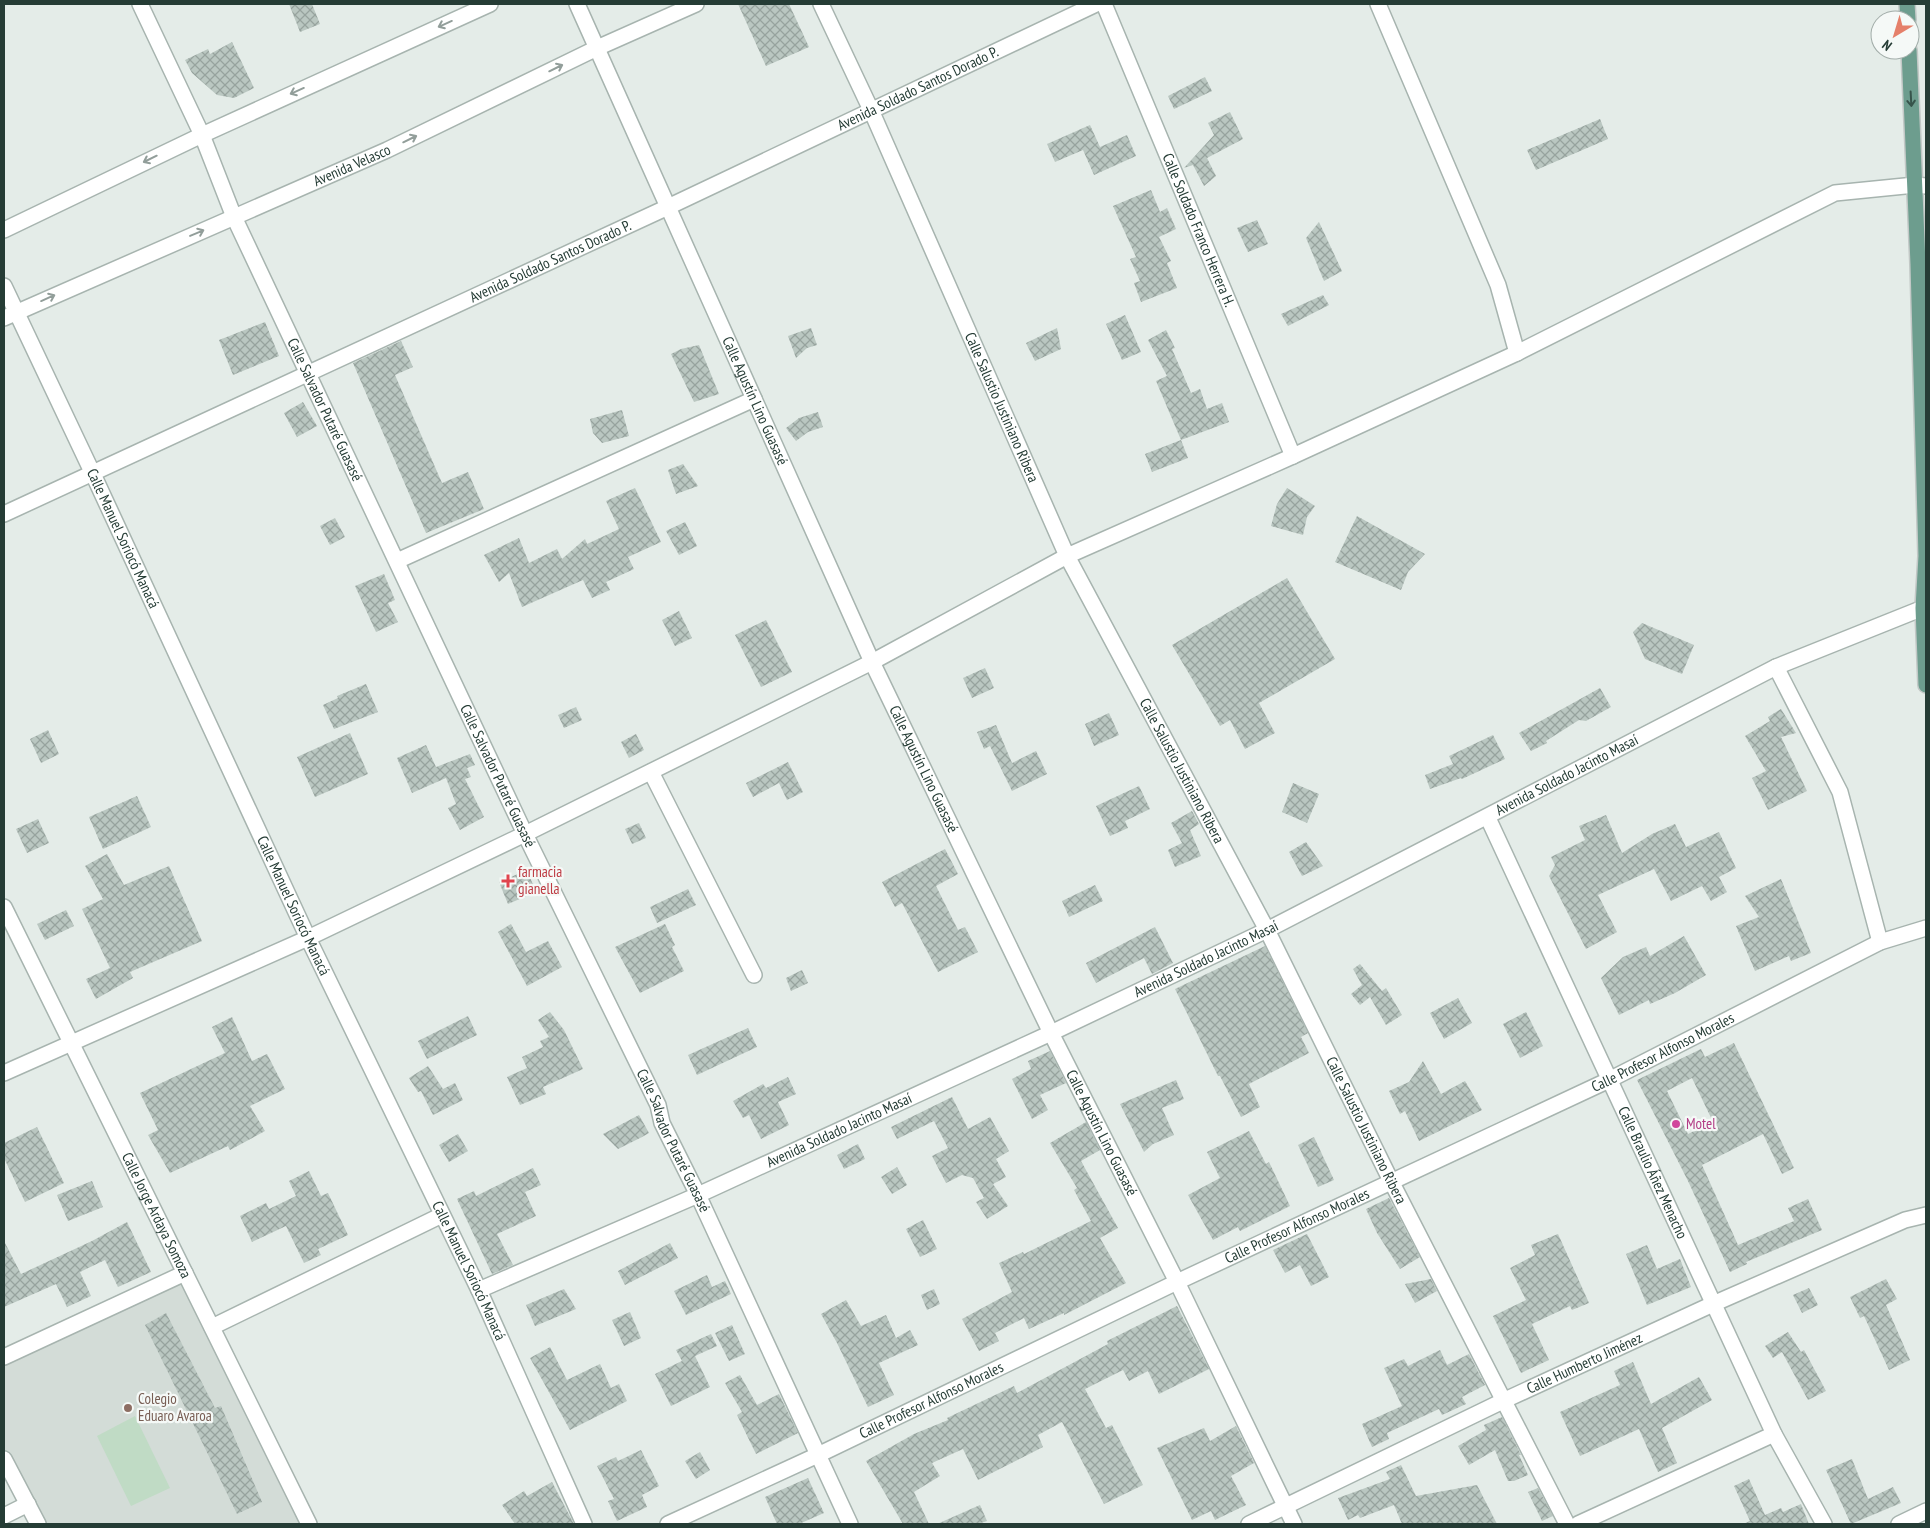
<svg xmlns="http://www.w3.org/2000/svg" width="1930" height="1528" font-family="'PT Sans Narrow',sans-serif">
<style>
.built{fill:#d3dcd7}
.park{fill:#c0dbc5}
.building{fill:url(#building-cross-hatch);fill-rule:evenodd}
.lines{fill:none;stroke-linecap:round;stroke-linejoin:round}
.minor-casing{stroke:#a7b4af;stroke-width:18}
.major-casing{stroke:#c2c8c6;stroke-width:18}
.minor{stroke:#fff;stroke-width:15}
.major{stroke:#6d9d8e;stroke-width:15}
.oneway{stroke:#929e9a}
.oneway2{stroke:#37544b}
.health-dot{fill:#e0444e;stroke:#f5f9f7;stroke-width:2}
.hotel-dot{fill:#d1479c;stroke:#f5f9f7;stroke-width:2}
.education-dot{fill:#8d6e63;stroke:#f5f9f7;stroke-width:2}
.labels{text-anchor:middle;stroke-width:4.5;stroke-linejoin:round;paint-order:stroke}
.street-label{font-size:15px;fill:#253c35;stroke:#f5f9f7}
.health-label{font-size:15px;fill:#be3a42;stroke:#f5f9f7;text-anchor:start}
.hotel-label{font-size:15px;fill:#b23c85;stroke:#f5f9f7;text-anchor:start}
.education-label{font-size:15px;fill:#785e54;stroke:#f5f9f7;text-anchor:start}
</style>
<defs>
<pattern id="building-cross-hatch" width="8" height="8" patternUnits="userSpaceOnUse" patternTransform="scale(1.25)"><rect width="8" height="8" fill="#bac7c1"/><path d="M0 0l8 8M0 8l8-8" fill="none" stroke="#97a39e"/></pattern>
</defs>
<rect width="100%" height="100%" fill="#e4ece8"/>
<path class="built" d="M185 1273 309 1524H38L4 1459V1357Z"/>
<path class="park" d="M135 1416 170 1488 131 1506 97 1436Z"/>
<path class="building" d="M289 4H312L320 24 300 32Z
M738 4H789L809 47 766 66Z
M232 42 254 88 234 98 217 95 192 73 185 60 208 49 210 54Z
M1205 77 1212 91 1174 109 1168 96Z
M1230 112 1243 139 1207 158 1216 176 1204 186 1193 165 1184 168 1214 135 1208 123Z
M1600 119 1608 139 1536 170 1527 150Z
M1090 125 1100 147 1127 135 1136 156 1094 175 1083 150 1055 162 1047 144Z
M1151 190 1160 212 1167 208 1176 229 1159 237 1171 261 1167 263 1177 288 1141 302 1134 283 1140 281 1130 259 1136 257 1113 206Z
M1257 220 1268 244 1248 252 1237 228Z
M1319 222 1342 271 1324 281 1306 238Z
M1323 295 1329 305 1288 326 1281 314Z
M1125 315 1141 352 1122 360 1106 324Z
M265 322 279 356 233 375 219 340Z
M811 328 817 345 807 348 796 358 788 336Z
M1057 328 1061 349 1035 361 1026 343Z
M1166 330 1175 348 1172 349 1191 393 1200 389 1207 409 1222 403 1229 422 1181 440 1156 381 1167 376 1148 340Z
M401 341 413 367 395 375 442 483 468 472 484 509 426 533 353 363Z
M699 345 719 394 694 402 671 354 681 349Z
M303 402 317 426 297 437 284 413Z
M622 410 629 436 602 443 593 433 590 419Z
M818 412 823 427 808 432 796 441 786 428 799 418Z
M1181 440 1188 458 1152 472 1145 454Z
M683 464 698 486 676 494 668 470Z
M635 488 661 542 628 557 634 569 606 582 610 590 592 598 583 580 522 607 509 573 499 582 484 555 519 538 529 563 557 549 562 559 585 539 587 544 619 529 606 501Z
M1287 488 1315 506 1307 517 1303 535 1271 526 1277 504Z
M1357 516 1425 554 1408 572 1401 590 1335 562Z
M335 518 345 537 330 545 320 526Z
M685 522 697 546 679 555 666 531Z
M384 574 395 600 388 603 398 622 376 632 355 586Z
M1287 578 1335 659 1259 703 1275 733 1245 749 1230 720 1220 726 1172 645Z
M679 611 692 638 675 646 662 620Z
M766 620 792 672 761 687 735 635Z
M1642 623 1694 645 1682 674 1645 659 1633 632Z
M985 668 994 688 972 698 963 678Z
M366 684 378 712 334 729 323 705 338 698 337 696Z
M1600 688 1611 707 1586 721 1579 720 1546 741 1547 743 1531 751 1519 733Z
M576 707 582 720 564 728 558 715Z
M1781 709 1796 733 1781 737 1807 791 1768 810 1752 778 1766 771 1745 736 1770 721 1768 717Z
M1109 713 1119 735 1094 746 1085 724Z
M996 725 1012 763 1036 751 1047 774 1012 791 990 746 984 749 977 732Z
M48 730 59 754 41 763 30 739Z
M350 733 368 774 315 797 297 757Z
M636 734 644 750 629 758 621 742Z
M1493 735 1505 759 1462 779 1461 778 1430 789 1425 775 1453 764 1449 756Z
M426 745 436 767 470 754 475 765 467 768 471 777 465 779 484 817 460 830 448 808 456 804 446 778 412 793 397 758Z
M788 762 803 792 787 800 779 783 753 797 746 783Z
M1293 783 1319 794 1307 823 1282 812Z
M1139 786 1150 809 1125 821 1128 828 1110 836 1096 806Z
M137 796 151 827 103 849 89 817Z
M1192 811 1199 824 1190 830 1201 856 1175 867 1168 850 1182 843 1171 823Z
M1606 815 1622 853 1652 834 1675 824 1686 847 1719 832 1736 868 1719 877 1727 892 1711 901 1702 886 1671 901 1654 869 1598 895 1617 932 1586 949 1549 876 1555 865 1551 857 1585 840 1579 826Z
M38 819 49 843 27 853 16 829Z
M639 823 646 838 632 844 625 829Z
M1306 842 1323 866 1302 876 1289 852Z
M945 849 958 874 936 886 958 930 965 927 978 952 938 972 902 903 895 907 882 882Z
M107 854 124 885 169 866 202 941 130 972 133 978 96 999 86 979 110 968 82 909 103 899 85 866Z
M527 870 536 892 508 904 499 882Z
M1781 879 1811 953 1791 961 1789 956 1755 971 1736 926 1759 917 1745 896Z
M1095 885 1103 901 1069 917 1062 901Z
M688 889 696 905 657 923 650 907Z
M66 910 74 926 45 940 37 924Z
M511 924 526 952 548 941 562 967 527 986 498 932Z
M665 924 675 945 672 947 684 971 640 993 615 947Z
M1155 927 1173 963 1152 974 1144 958 1096 983 1086 963Z
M1684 936 1706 975 1675 993 1650 1004 1649 1000 1619 1015 1601 978 1623 957 1646 947 1650 956Z
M1265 946 1308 1033 1301 1037 1309 1053 1249 1084 1260 1107 1241 1117 1220 1076H1218L1175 989Z
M1360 964 1382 991 1386 988 1402 1015 1386 1025 1370 997 1360 1005 1351 994 1362 985 1353 969Z
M802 970 808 983 791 991 786 978Z
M1458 998 1472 1023 1444 1039 1430 1013Z
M550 1012 564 1030 583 1069 543 1087 546 1094 520 1105 507 1077 527 1068 522 1057 543 1047 540 1041 549 1037 538 1020Z
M1526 1012 1543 1046 1520 1058 1503 1024Z
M468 1016 477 1035 427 1059 418 1041Z
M232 1017 252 1061 267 1054 285 1089 250 1106 265 1131 230 1150 228 1146 170 1173 148 1135 158 1130 140 1093 225 1053 212 1027Z
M748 1028 757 1047 697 1075 688 1055Z
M1734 1043 1794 1168 1782 1174 1763 1134 1702 1165 1738 1245 1794 1221 1788 1208 1808 1199 1822 1230 1746 1262 1747 1264 1730 1272 1688 1181 1637 1080 1701 1049 1705 1057ZM1692 1078 1713 1122 1688 1134 1667 1091Z
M1050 1051 1066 1083 1040 1095 1048 1110 1032 1119 1012 1079 1031 1069 1028 1061Z
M1423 1061 1441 1094 1465 1081 1482 1110 1419 1141 1405 1111 1400 1114 1389 1091 1409 1082Z
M428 1066 443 1089 455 1083 463 1100 433 1115 421 1091 418 1092 409 1078Z
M788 1077 796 1094 778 1102 789 1125 761 1139 749 1115 743 1118 733 1101 763 1084 766 1088Z
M1176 1080 1184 1099 1162 1108 1174 1135 1153 1144 1144 1152 1120 1104Z
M952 1097 968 1129 990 1117 1009 1151 996 1159 1006 1177 993 1184 1008 1206 987 1219 976 1202 984 1198 973 1178 962 1175 946 1183 932 1156 948 1148 934 1121 897 1139 891 1127Z
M639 1115 649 1133 642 1137 618 1149 603 1134Z
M1086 1122 1100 1150 1081 1161 1118 1228 1100 1238 1126 1283 1064 1315V1313L1029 1329 1024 1318 995 1333 999 1341 979 1351 962 1319 1012 1292 999 1263 1023 1252 1024 1254 1091 1221 1074 1190 1077 1188 1050 1143Z
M37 1127 64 1183 25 1202 4 1158V1143Z
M1249 1131 1266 1164 1269 1162 1290 1206 1240 1231 1238 1227 1213 1240 1188 1195 1220 1178 1207 1152Z
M458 1134 468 1151 449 1162 439 1145Z
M1314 1137 1334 1180 1318 1187 1298 1145Z
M858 1144 865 1159 844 1169 837 1155Z
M897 1167 907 1185 892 1194 881 1177Z
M533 1168 541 1185 525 1192 536 1216 497 1234 513 1265 492 1274 457 1199 474 1191 476 1196Z
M309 1171 321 1196 328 1193 348 1235 318 1249 321 1255 304 1263 286 1226 252 1242 240 1216 266 1203 269 1209 296 1196 289 1181Z
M92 1181 103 1207 68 1221 57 1195Z
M1389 1198 1420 1257 1400 1269 1377 1233 1366 1209Z
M923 1220 937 1249 920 1257 906 1229Z
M127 1222 151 1272 118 1287 105 1260 80 1272 91 1296 67 1307 56 1284 4 1307V1241L21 1274 92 1241Z
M1307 1234 1329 1277 1311 1286 1300 1265 1285 1273 1273 1250Z
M1558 1234 1589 1303 1572 1310 1570 1306 1532 1324 1549 1360 1521 1373 1493 1316 1526 1300 1510 1268 1535 1255 1531 1245Z
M670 1243 678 1258 625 1285 618 1271Z
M1647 1245 1657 1269 1680 1259 1691 1287 1647 1305 1626 1254Z
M707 1275 712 1287 725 1281 731 1294 686 1315 674 1291Z
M1431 1279 1437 1291 1415 1303 1405 1284Z
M1886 1279 1897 1299 1886 1305 1910 1360 1889 1370 1864 1316 1860 1318 1850 1297Z
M1809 1288 1818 1305 1802 1313 1793 1295Z
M564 1289 576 1309 535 1326 526 1305Z
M934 1289 940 1304 927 1310 921 1295Z
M846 1300 861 1326 886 1315 896 1338 910 1330 918 1345 879 1363 894 1395 868 1407 837 1343 821 1314Z
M1177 1306 1209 1369 1159 1394 1148 1371 1129 1381 1123 1370 1085 1389 1106 1428 1112 1425 1143 1485 1104 1504 1062 1422 1038 1435 1043 1447 978 1480 963 1449 932 1463 940 1476 914 1492 929 1524H903L866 1461 914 1434 948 1420 947 1418 1014 1386 1017 1393 1108 1344 1107 1341Z
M630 1312 641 1338 624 1346 612 1320Z
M166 1313 215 1408 221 1406 262 1502 237 1514 145 1325Z
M732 1325 745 1354 729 1361 715 1333Z
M1788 1332 1801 1352 1804 1350 1826 1391 1808 1400 1782 1352 1773 1358 1765 1346Z
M711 1334 717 1346 695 1356 710 1387 671 1406 655 1374 682 1361 676 1350Z
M550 1347 567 1380 600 1364 611 1388 619 1384 627 1401 570 1430 530 1358Z
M1440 1350 1447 1365 1469 1354 1485 1385 1462 1397 1466 1404 1442 1415 1439 1409 1387 1433 1389 1439 1372 1447 1362 1424 1402 1406 1384 1368 1404 1359 1408 1366Z
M1633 1362 1651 1404 1699 1377 1712 1400 1662 1428 1677 1463 1658 1472 1639 1429 1580 1456 1560 1412 1620 1385 1614 1371Z
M740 1375 757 1405 779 1394 798 1433 756 1454 737 1415 742 1412 725 1383Z
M1502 1417 1521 1455H1519L1528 1475 1514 1481H1508L1495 1450 1469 1465 1458 1446 1486 1430 1484 1425Z
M1236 1426 1254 1463 1231 1476 1246 1505 1215 1520 1211 1511 1192 1520 1157 1448 1204 1428 1210 1441Z
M641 1450 659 1486 642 1495 647 1507 617 1521 608 1501 614 1499 597 1466 616 1457 618 1461Z
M700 1452 710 1470 696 1479 685 1461Z
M1852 1459 1868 1499 1893 1487 1901 1503 1851 1524 1826 1470Z
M1401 1465 1416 1496 1477 1485 1497 1524H1402L1394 1505 1360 1518 1358 1515 1348 1520 1338 1498 1390 1479 1386 1472Z
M808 1478 824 1513 799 1524H777L765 1497Z
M1749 1479 1765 1515 1781 1508 1783 1512 1801 1504 1809 1524H1743L1750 1521 1734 1486Z
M552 1482 574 1524H515L502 1505 524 1491 527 1496Z
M1538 1488 1553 1516 1542 1521 1528 1492Z
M980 1505 987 1521 978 1524H937Z"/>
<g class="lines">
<g class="minor-casing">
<g id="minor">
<path id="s1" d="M140 4 202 135 234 217 525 834 658 1105 662 1123 698 1195 850 1524"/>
<path id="s2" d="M577 4 872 662 1051 1033 1177 1282 1294 1524"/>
<path id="s3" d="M821 4 871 110 1067 556 1267 930 1391 1181 1567 1524"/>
<path id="s4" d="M1104 4 1293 456"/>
<path d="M1378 4 1498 285 1517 353"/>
<path d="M4 230 202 135 490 4"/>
<path id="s5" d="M4 286 93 474 308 938 479 1290 584 1524"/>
<path id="s6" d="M4 318 387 150 597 48 696 4"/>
<path id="s7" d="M4 514 668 207 1096 4"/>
<path d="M397 561 754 399"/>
<path d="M1776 667 1840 792 1880 942"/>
<path d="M651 772 754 975"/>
<path id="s8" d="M1488 818 1774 1434 1824 1524"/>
<path id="s9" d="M4 907 309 1524"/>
<path d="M4 1073 308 938 525 834 872 662 1067 556 1293 456 1517 353 1835 193 1915 185 1926 186"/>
<path id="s10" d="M479 1290 698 1195 1051 1033 1267 930 1776 667 1923 608"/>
<path d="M212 1327 442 1215"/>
<path d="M4 1357 185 1273"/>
<path d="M4 1459 38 1524"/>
<path d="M4 1516 28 1504"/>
<path id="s11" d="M668 1524 820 1454 1177 1282 1609 1080 1880 942 1926 928"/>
<path id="s12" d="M1249 1524 1505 1400 1713 1304 1905 1220 1926 1215"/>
<path d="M1578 1524 1774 1434"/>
<path d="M1899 1524 1926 1511"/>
</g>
</g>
<g class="major-casing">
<path id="major" d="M1907 4 1908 20
M1909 50 1918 264 1926 556 1923 608 1926 685"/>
</g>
<use href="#minor" class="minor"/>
<use href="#major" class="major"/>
</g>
<defs><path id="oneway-shaft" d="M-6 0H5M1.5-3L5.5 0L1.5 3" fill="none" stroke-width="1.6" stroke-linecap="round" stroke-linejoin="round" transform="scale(1.25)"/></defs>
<g class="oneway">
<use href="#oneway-shaft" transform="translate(445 24) rotate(156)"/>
<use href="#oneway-shaft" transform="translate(556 68) rotate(-26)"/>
<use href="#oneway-shaft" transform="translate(297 91) rotate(156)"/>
<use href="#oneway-shaft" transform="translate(410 139) rotate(-26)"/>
<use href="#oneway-shaft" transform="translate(150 159) rotate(154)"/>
<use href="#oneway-shaft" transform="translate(197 233) rotate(-23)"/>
<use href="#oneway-shaft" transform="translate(48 298) rotate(-24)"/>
</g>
<use class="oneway2" href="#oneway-shaft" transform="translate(1911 99) rotate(87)"/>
<path class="health-dot" d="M505.5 873.5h5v5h5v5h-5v5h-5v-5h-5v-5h5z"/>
<circle class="hotel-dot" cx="1676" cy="1124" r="5"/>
<circle class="education-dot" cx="128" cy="1408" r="5"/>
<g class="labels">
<g class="street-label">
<text dy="5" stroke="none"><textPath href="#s7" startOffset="1008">Avenida Soldado Santos Dorado P.</textPath></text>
<text dy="5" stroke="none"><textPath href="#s6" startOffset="380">Avenida Velasco</textPath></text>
<text dy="5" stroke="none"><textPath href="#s4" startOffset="245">Calle Soldado Franco Herrera H.</textPath></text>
<text dy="5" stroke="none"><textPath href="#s7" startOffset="602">Avenida Soldado Santos Dorado P.</textPath></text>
<text dy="5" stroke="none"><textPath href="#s2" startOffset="435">Calle Agustín Lino Guasasé</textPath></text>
<text dy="5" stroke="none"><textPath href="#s3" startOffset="442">Calle Salustio Justiniano Ribera</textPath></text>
<text dy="5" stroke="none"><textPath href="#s1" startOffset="446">Calle Salvador Putaré Guasasé</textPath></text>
<text dy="5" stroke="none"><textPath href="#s5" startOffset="279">Calle Manuel Soriocó Manacá</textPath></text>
<text dy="5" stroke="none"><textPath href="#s2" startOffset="840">Calle Agustín Lino Guasasé</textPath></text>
<text dy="5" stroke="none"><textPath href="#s3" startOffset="848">Calle Salustio Justiniano Ribera</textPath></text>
<text dy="5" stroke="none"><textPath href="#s1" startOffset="851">Calle Salvador Putaré Guasasé</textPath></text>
<text dy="5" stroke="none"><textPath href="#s10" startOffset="1204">Avenida Soldado Jacinto Masaí</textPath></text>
<text dy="5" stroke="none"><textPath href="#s5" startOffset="684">Calle Manuel Soriocó Manacá</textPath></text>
<text dy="5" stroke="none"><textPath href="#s10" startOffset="799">Avenida Soldado Jacinto Masaí</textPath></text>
<text dy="5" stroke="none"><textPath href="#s11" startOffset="1101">Calle Profesor Alfonso Morales</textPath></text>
<text dy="5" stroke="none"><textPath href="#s10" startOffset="394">Avenida Soldado Jacinto Masaí</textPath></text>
<text dy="5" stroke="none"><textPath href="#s3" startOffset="1252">Calle Salustio Justiniano Ribera</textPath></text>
<text dy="5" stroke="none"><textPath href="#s2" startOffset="1245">Calle Agustín Lino Guasasé</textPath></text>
<text dy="5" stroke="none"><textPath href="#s1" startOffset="1256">Calle Salvador Putaré Guasasé</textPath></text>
<text dy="5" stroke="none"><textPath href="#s8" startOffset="391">Calle Braulio Áñez Menacho</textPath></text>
<text dy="5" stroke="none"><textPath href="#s9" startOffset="344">Calle Jorge Ardaya Somoza</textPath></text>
<text dy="5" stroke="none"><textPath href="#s11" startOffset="696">Calle Profesor Alfonso Morales</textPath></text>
<text dy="5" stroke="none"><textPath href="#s5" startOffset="1089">Calle Manuel Soriocó Manacá</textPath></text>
<text dy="5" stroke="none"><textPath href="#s12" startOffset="372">Calle Humberto Jiménez</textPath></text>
<text dy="5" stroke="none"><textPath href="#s11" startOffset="291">Calle Profesor Alfonso Morales</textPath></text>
</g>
<g class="health-label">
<text x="518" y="877">farmacia<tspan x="518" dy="17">gianella</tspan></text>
</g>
<g class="hotel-label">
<text x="1686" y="1129">Motel</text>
</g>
<g class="education-label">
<text x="138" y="1404">Colegio<tspan x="138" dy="17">Eduaro Avaroa</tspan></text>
</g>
</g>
<rect width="1930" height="1528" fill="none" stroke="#253c35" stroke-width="10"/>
<g transform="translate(1895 35) rotate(218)"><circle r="24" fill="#f5f9f7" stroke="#a2ada9"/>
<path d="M0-4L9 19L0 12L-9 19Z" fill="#e5806a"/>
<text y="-8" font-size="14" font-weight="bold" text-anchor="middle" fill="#253c35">N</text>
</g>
</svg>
